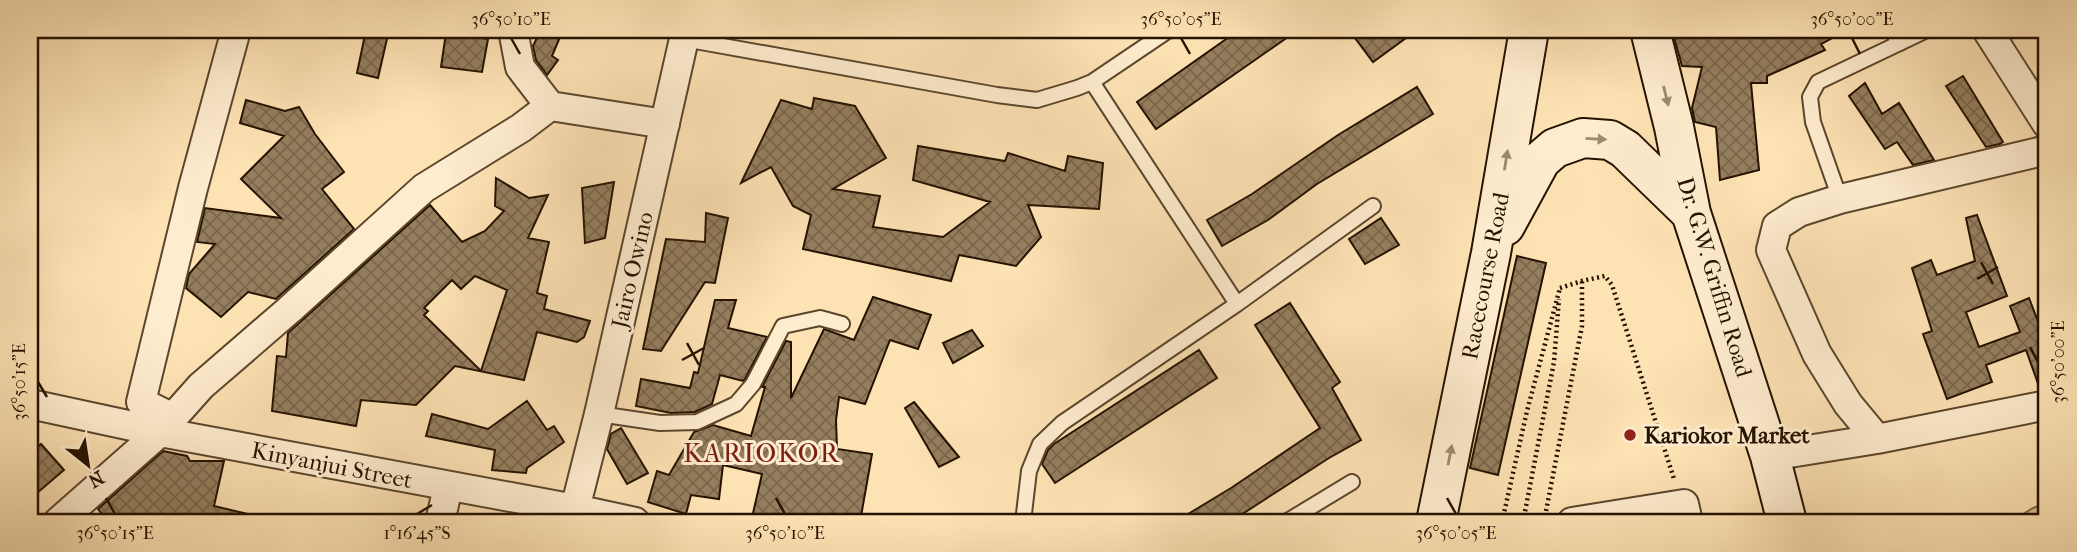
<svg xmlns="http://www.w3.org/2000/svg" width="2077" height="552" font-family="'IM FELL French Canon',serif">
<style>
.pitch{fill:#d8bf95;stroke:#7e684a;stroke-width:2}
.building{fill:url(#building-cross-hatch);stroke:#251200;stroke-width:2;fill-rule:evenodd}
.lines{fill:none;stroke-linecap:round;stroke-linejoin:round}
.lane-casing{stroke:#5b462d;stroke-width:18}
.street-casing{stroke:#5b462d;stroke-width:32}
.secondary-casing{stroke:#251200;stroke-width:42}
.path{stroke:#251200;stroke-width:4.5;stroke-dasharray:2 3.5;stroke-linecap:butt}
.lane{stroke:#feecce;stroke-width:14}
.street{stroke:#feecce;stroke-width:28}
.secondary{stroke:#feecce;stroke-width:38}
.oneway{fill:#9c8a71}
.ticks{fill:none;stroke:#251200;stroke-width:2.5}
.poi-dot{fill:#8f2418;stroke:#feecce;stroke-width:2.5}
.labels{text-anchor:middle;stroke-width:6;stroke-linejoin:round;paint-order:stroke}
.street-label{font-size:23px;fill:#251200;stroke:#feecce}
.poi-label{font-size:23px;font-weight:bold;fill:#251200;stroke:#feecce;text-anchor:start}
.quarter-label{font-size:26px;letter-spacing:2px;fill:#7a1f14;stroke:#feecce}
.neatline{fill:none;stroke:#251200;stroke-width:2.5}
.ticks-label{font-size:18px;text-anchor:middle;fill:#251200}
</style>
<defs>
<pattern id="building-cross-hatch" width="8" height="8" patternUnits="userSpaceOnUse" patternTransform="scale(1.75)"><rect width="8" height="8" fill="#957e5e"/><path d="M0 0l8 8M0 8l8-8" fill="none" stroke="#79664b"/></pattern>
</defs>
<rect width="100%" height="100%" fill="#fde2b4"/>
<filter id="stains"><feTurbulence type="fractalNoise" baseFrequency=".00286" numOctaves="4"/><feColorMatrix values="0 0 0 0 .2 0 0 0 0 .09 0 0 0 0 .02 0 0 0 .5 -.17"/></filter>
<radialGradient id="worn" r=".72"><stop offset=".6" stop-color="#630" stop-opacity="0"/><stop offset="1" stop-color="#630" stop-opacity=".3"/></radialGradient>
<path class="pitch" d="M2047 503V522H2010L2033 508Z"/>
<path class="building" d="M366 30H389L378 78 357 73Z
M541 30H563L552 56 558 60 547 75 536 60 533 46Z
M1239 30H1298L1156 129 1137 102Z
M1349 30H1417L1373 62Z
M1672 30H1720L1719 34 1757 35 1771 30H1847L1821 44 1825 50 1767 76V83H1751L1759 170 1720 180 1716 127 1695 122 1692 108 1702 67 1682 66Z
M446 33 488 39 482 72 441 67Z
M1963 76 2003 142 2000 144 1986 147 1946 86Z
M1865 83 1882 114 1899 103 1934 160 1913 165 1897 142 1885 149 1849 96Z
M1417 87 1433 114 1317 184 1268 220 1222 246 1207 220 1252 194 1338 135Z
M814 98 855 106 886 158 833 189 880 196 873 227 943 237 990 202 913 180 918 146 1005 161 1008 153 1065 171 1068 156 1103 163 1099 209 1028 205 1041 237 1016 266 959 255 951 281 803 249 811 215 793 206 771 167 741 183 781 100 812 109Z
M246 100 285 111 299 107 315 134 344 172 322 189 354 229 276 299 248 292 221 317 186 288 189 274 215 244 197 242 205 208 281 218 241 179 284 136 240 123Z
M496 178 529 198 548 195 528 238 549 242 537 293 547 296 544 309 590 321 584 337 577 342 537 332 524 380 455 366 416 405 361 400 356 426 272 411 277 356 286 357 288 333 430 205 462 242 485 231 504 211 495 206ZM475 276 507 290 481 371 424 315 428 311 424 308 452 280 461 289Z
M614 182 605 238 585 243 582 188Z
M706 213 728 218 715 283 705 282 661 351 643 349 666 239 705 242Z
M1977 215 2007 296 1966 312 1979 347 2020 332 2010 306 2029 298 2047 345V389H2040L2026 350 1986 365 1992 382 1947 399 1923 334 1932 331 1912 268 1931 260 1937 275 1975 261 1966 218Z
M1381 218 1399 245 1365 264 1349 239Z
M1517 256 1546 263 1498 475 1470 468Z
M873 297 931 315 918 349 890 340 865 404 839 397 836 420 837 449 872 454 860 522H751L762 474 723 465 719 499 691 495 686 514 648 502 657 471 669 475 694 432 713 425 751 436 765 387H762L786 341 791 342V398L824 329 854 340Z
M715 300H736L728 328 767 337 745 379 743 381 720 375 712 404 695 412 671 413 636 406 641 379 690 388 694 372 698 373Z
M1290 303 1340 382 1332 388 1361 440 1329 458 1230 522H1175L1231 488 1320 428 1255 325Z
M972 330 983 346 953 363 943 343Z
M1199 350 1217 378 1055 483 1042 464 1048 450 1054 444Z
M527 401 547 430 554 426 564 442 527 468 526 473 492 470 495 450 426 436 432 414 488 429Z
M914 402 959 457 939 467 905 408Z
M621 428 648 473 627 484 607 449 611 434Z
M41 444 64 470 30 499V454Z
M163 451 187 456 190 461H224L214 506 252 515 251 522H108L98 509Z"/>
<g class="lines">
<g class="lane-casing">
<path id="lane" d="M1891 30 1900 43
M684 39 997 95 1037 100 1077 88 1092 82 1169 30
M1092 82 1237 304
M1840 199 1813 122 1810 97 1818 82 1927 30
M599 414 660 423 697 422 736 404 753 384 783 326 820 318 842 324
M1023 522 1029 471 1040 444 1062 423 1237 304 1373 206
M1286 522 1352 482"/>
</g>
<g class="street-casing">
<path id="street" d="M1987 30 2047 124
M550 106 665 124
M30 404 160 432 575 509 635 522
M173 418 141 402 193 188 236 30
M1877 439 1848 404 1817 354 1771 250 1777 226 1799 212 1840 199 2047 150
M1770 456 1877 439 2047 405
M575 509 599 414 686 30
M58 522 160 432 201 386 289 310 424 188 521 128 550 106 520 67 513 30
M440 522 448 487
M1572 522 1684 504 1688 522"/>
</g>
<g class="secondary-casing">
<path id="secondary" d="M1650 30 1674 127 1691 213 1770 456 1787 522
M1505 226 1541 160 1555 148 1583 138 1610 140 1625 149 1691 213
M1436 522 1491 253 1529 30"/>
</g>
<path class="path" d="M1560 288 1582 281 1605 276 1612 285 1674 479
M1546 511 1582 326V281
M1502 522 1527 411 1560 288
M1523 522 1554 362 1559 299"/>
<use href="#lane" class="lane"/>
<use href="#street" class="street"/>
<use href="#secondary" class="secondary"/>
</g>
<defs><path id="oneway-solid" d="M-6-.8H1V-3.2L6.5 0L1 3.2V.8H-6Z" transform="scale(1.75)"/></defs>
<g class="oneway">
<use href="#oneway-solid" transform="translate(1666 96) rotate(76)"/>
<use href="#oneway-solid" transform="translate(1596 139) rotate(3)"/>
<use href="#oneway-solid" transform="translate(1506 160) rotate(-81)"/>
<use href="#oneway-solid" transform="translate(1450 455) rotate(-79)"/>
</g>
<path class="ticks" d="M511 38 520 54M1181 38 1190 54M1852 38 1860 54M1981 262 1993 284M1977 279 1998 267M687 343 699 365M2030 347 2038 362M682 360 704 348M38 382 47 397M106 498 115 514M776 498 785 514M1447 498 1456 514M417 514 432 505"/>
<circle class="poi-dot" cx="1630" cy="435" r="7"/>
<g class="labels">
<g class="street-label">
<text transform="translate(632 270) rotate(-77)" y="8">Jairo Owino</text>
<text transform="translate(1485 276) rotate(-79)" y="8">Racecourse Road</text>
<text transform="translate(1715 277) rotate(73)" y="8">Dr. G.W. Griffin Road</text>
<text transform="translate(332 465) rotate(11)" y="8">Kinyanjui Street</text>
</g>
<g class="poi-label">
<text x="1644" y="443">Kariokor Market</text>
</g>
<g class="quarter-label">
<text x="762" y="462">KARIOKOR</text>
</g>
</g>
<rect width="2077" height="552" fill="none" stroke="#fde2b4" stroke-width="77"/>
<g transform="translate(88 465) rotate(150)" stroke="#feecce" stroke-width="5" paint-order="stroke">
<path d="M0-5L12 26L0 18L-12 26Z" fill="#251200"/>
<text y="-10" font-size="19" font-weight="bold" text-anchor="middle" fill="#251200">N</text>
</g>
<rect x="38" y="38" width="2000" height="476" class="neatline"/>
<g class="ticks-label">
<text x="511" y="25">36°50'10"E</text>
<text x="1181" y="25">36°50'05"E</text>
<text x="1852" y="25">36°50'00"E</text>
<text transform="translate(2058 362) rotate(-90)" y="6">36°50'00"E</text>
<text transform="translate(19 382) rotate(-90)" y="6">36°50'15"E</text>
<text x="115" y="539">36°50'15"E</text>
<text x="417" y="539">1°16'45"S</text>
<text x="785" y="539">36°50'10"E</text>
<text x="1456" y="539">36°50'05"E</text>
</g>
<rect width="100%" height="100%" filter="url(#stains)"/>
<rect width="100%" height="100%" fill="url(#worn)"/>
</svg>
